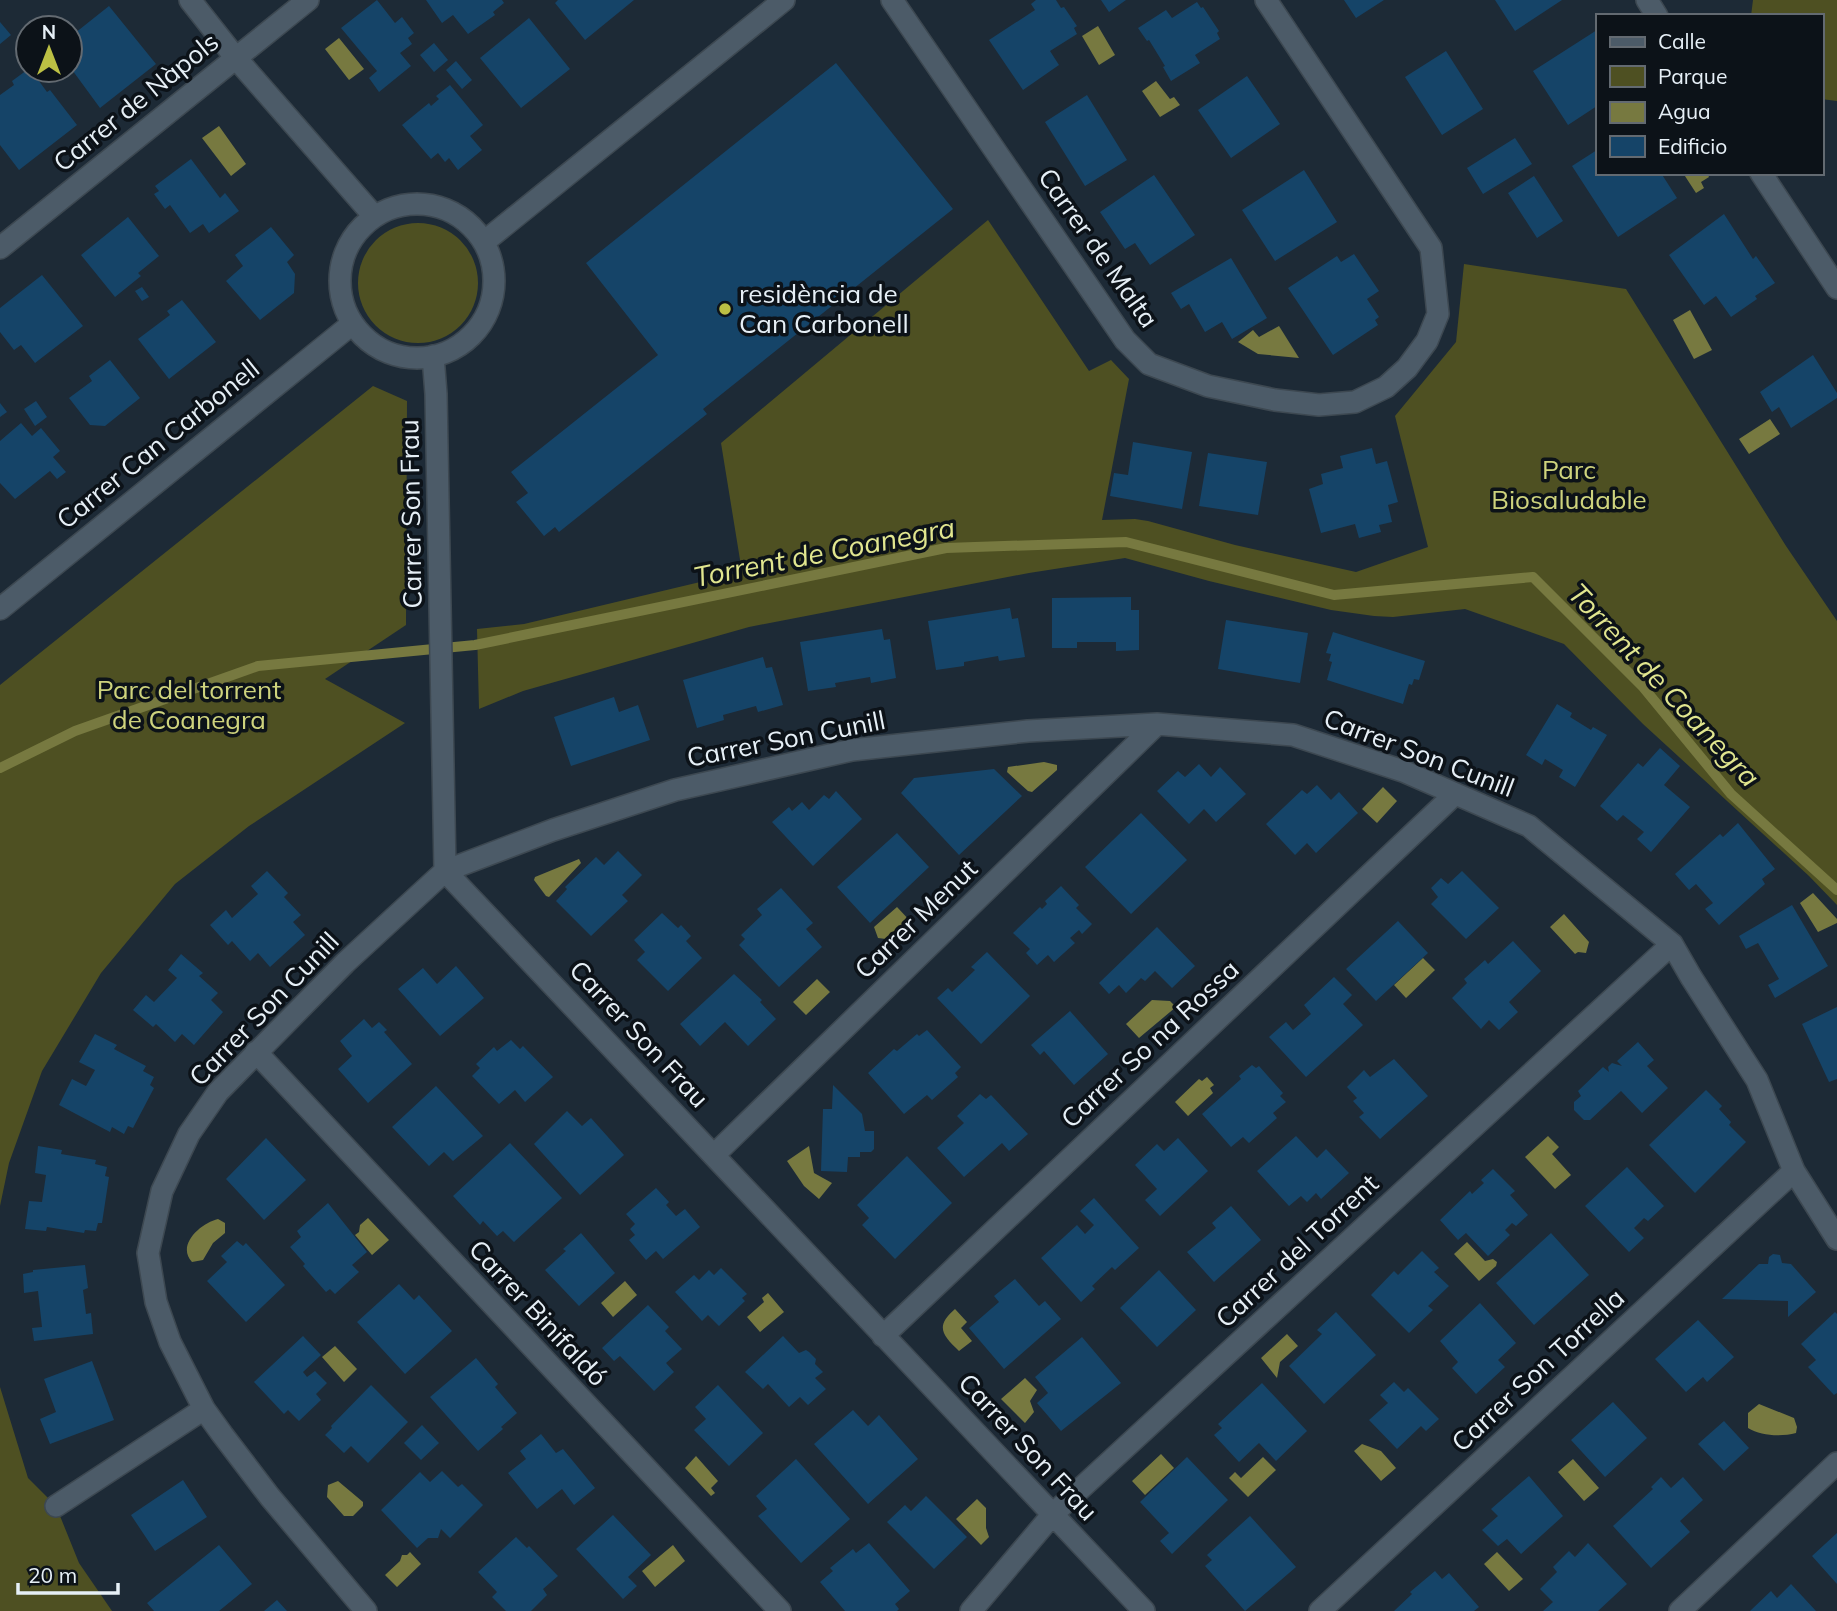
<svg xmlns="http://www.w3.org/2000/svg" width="1837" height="1611" font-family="Mulish,sans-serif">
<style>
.green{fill:#4e5022}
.water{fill:#777940}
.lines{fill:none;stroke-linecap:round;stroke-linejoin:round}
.stream{stroke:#777940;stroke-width:10}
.building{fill:#154468}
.minor-casing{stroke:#3d4851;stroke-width:24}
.minor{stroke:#4c5b68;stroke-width:21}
.poi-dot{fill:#bcc044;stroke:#0c1218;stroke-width:2.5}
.labels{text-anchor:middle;stroke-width:7;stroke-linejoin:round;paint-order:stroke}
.street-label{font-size:26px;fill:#e6eff6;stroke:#0c1218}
.poi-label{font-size:26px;fill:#e6eff6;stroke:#0c1218;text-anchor:start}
.park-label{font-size:26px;fill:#ced37d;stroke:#0c1218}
.water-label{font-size:28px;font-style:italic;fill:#e1e68f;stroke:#0c1218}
</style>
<rect width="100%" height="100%" fill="#1d2a36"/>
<path class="green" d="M1753 0H1837V101L1821 99V16H1751Z
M988 220 1089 371 1111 360 1129 379 1102 520 1135 519 1148 521 1235 545 1356 572 1428 547 1395 416 1456 342 1464 264 1626 289 1786 546 1837 621V905L1809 876 1643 724 1564 644 1465 609 1393 617 1374 616 1331 610 1209 581 1125 558 1029 573 749 627 523 691 479 709 477 629 524 624 742 572 721 443Z
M358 283a60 60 0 1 1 120 0a60 60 0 1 1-120 0Z
M373 386 407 401 406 625 325 679 405 723 249 826 175 884 101 973 42 1071 9 1163 0 1206V685Z
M0 1387 28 1478 56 1506 79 1563 112 1611H0Z"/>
<path class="water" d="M1098 26 1115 55 1099 65 1082 36Z
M339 38 364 69 349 80 325 49Z
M1156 81 1170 99 1174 97 1180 105 1160 117 1142 91Z
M219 126 246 164 231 176 202 138Z
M1683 173H1707L1709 177 1701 182 1704 188 1696 193Z
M1690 310 1712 350 1694 359 1673 320Z
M1279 326 1299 358 1258 354 1238 342 1253 330 1259 337Z
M1770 419 1780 434 1749 454 1739 439Z
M1044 762 1057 765V770L1032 792 1028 791 1007 772 1008 767Z
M1383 787 1397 801 1377 823 1362 809Z
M579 859 581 863 549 897 546 896 534 880 535 877Z
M1813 893 1837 919V923L1818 932 1800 903Z
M897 907 912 923 889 943 886 939 878 938 874 927Z
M1564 914 1589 942 1586 953 1578 952 1575 954 1550 927Z
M1423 958 1435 970 1406 998 1394 985Z
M817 979 830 992 806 1015 793 1002Z
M1152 1000 1170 1001 1176 1007 1139 1038 1126 1024Z
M1207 1077 1214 1085 1210 1088 1213 1093 1188 1116 1175 1102 1199 1079 1202 1081Z
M1548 1136 1559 1147 1552 1154 1571 1175 1555 1189 1525 1157Z
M809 1146 814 1173 832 1183 819 1199 804 1186 787 1161Z
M368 1218 389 1240 372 1255 355 1235 359 1232 360 1225Z
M218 1219 225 1223V1233L213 1243 203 1260 192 1262C176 1245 201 1223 218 1219Z
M1467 1242 1485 1261 1493 1259 1497 1262 1496 1266 1479 1281 1454 1254Z
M625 1281 637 1295 613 1317 601 1303Z
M768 1293 784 1312 760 1332 747 1317 764 1302 762 1298Z
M955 1309 967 1322 961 1328 972 1341 959 1351C942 1335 935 1326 955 1309Z
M1287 1334 1298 1346 1280 1362 1277 1378 1261 1358Z
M335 1346 357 1369 344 1382 322 1357Z
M1025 1378 1037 1390 1030 1401 1034 1412 1025 1423 1001 1399Z
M1759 1404 1794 1418 1797 1427 1796 1433C1781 1437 1761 1436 1748 1428V1413Z
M1362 1444 1381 1451 1396 1468 1381 1481 1354 1451Z
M1161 1454 1174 1468 1145 1495 1132 1481Z
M696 1456 718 1481 711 1488 715 1493 711 1496 685 1468Z
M1263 1457 1276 1470 1248 1497 1229 1478 1235 1472 1241 1478Z
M1573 1459 1599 1488 1584 1501 1558 1472Z
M338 1481 363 1502V1506L353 1516H344L327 1497 328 1485Z
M977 1499 986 1508V1528L989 1537 981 1545 956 1519Z
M673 1545 685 1561 655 1587 642 1571Z
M410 1552 421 1564 397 1587 385 1575 400 1561 402 1555H407Z
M1497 1552 1523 1579 1509 1591 1484 1564Z"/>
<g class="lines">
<path class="stream" d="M0 768 75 731 258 666 475 645 946 548 1126 542 1334 595 1533 577 1643 687 1731 794 1837 890"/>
</g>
<path class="building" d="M377 0 395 23 402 17 414 33 408 38 412 44 400 53 411 66 379 92 369 78 377 71 341 28Z
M426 0H502L504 3 493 12 495 15 468 34 453 15 442 23Z
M558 0H634L585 40 555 3Z
M1036 0H1056L1061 8 1064 7 1077 26 1074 28 1077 34 1050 51 1059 65 1023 90 989 40 1035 10 1031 4Z
M1101 0H1126L1109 12Z
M1344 0H1384L1356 18Z
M1495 0H1562L1515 31Z
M1197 2 1201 8 1203 7 1219 31 1217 33 1220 39 1195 55 1200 63 1171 81 1163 67 1165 66 1149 40 1147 41 1138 28 1166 10 1172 18Z
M109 6 156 64 100 108 70 67V37Z
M529 18 570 69 521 108 480 58Z
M0 22 11 35 0 44Z
M1597 30V106L1568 125 1533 71Z
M434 43 448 60 434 72 420 55Z
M1446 51 1483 109 1442 135 1405 77Z
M456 61 472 80 462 89 446 70Z
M836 63 953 209 703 409 707 414 559 532 555 527 544 536 516 502 528 493 511 472 658 355 586 263Z
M27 70H31L47 92 50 90 77 125 19 170 0 145V95L14 85 12 81Z
M1247 76 1280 124 1231 158 1198 110Z
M450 85 483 125 470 136 482 150 458 170 449 158 445 162 438 153 431 159 402 125 429 103 431 106 439 99 436 96Z
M1087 95 1127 160 1085 186 1045 122Z
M1515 138 1532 164 1483 194 1467 168Z
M1597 150V173H1661L1677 198 1618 237 1572 166Z
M191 159 220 198 225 193 239 211 209 233 203 224 190 233 170 205 165 209 154 194 159 191 155 186Z
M1304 170 1337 222 1275 261 1242 210Z
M1154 175 1195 235 1150 265 1135 243 1125 249 1100 212Z
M1534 176 1563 221 1537 238 1508 193Z
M1724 214 1753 259 1756 256 1775 283 1755 296 1757 299 1731 317 1716 296 1704 305 1669 255Z
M128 217 159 256 138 273 141 276 115 297 81 255Z
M271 227 294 255 287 262 295 274 294 293 260 320 226 281 243 266 235 255Z
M1354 254 1379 291 1367 299 1379 317 1375 320 1378 325 1333 355 1288 288 1337 256 1341 262Z
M1231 258 1267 318 1232 339 1222 322 1205 332 1189 304 1181 309 1171 293Z
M42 275 83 326 35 363 21 345 14 350 0 332V308Z
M142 287 149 297 142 301 135 291Z
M182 300 216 342 169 379 138 339 170 315 167 311Z
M1813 355 1837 393V398L1791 428 1779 407 1772 412 1760 392Z
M110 360 140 398 105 426 90 425 69 398 92 381 89 376Z
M36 401 47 417 35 426 24 409Z
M0 403 7 412 0 417Z
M21 423 32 436 41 428 60 451 53 457 66 472 57 479 50 471 15 499 0 483V441Z
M1133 442 1192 452 1182 509 1110 496 1114 473 1128 475Z
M1372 448 1376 464 1387 461 1398 502 1388 505 1392 522 1379 525 1381 532 1359 538 1355 524 1321 533 1309 489 1323 484 1321 474 1343 468 1340 456Z
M1208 453 1267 462 1258 515 1199 506Z
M1131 597V610H1139V650L1116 651V642H1077V648H1052V598Z
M1010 608 1012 619 1018 618 1025 657 999 661 998 656 964 662V666L936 670 928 621Z
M1226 620 1308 633 1300 683 1218 669Z
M882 629 884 640 890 639 896 678 871 683 870 677 835 683 836 687 808 691 800 642Z
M1333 632 1425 661 1419 680 1414 679 1412 685 1409 684 1403 704 1327 680 1332 662 1329 661 1331 654 1326 653Z
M763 657 766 668 772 667 783 705 758 712 756 706 723 715 724 720 697 728 683 680Z
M614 697 619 712 638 705 650 740 571 766 554 717Z
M1557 704 1572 713 1570 717 1591 730 1593 727 1607 735 1575 787 1559 777 1563 770 1545 759 1542 765 1526 755Z
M1660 748 1680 766 1664 785 1690 807 1651 852 1637 839 1644 832 1623 815 1617 821 1600 806 1638 763 1643 767Z
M1199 764 1211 777 1220 767 1246 794 1216 822 1204 809 1189 824 1157 791 1178 771 1185 777Z
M994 769 1022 796 959 855 901 793 914 778Z
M1317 785 1331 800 1339 792 1358 813 1316 853 1307 843 1295 855 1266 824 1302 790 1307 794Z
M836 791 862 819 813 866 772 822 789 807 792 811 802 802 809 810 824 795 829 799Z
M1141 813 1187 860 1131 914 1085 867Z
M1738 823 1775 869 1762 879 1765 884 1719 925 1705 909 1713 903 1696 884 1689 890 1675 874 1720 834 1723 837Z
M897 833 929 867 870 923 837 887Z
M618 851 642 875 622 895 628 901 591 936 556 901 567 889 565 887 596 857 604 865Z
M267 871 288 893 284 897 301 915 293 922 305 935 270 967 258 953 250 961 232 941 228 945 210 925 226 910 232 918 258 894 251 886Z
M1462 871 1499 908 1466 939 1431 904 1438 897 1431 888 1441 878 1448 884Z
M1061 886 1079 905 1076 908 1092 924 1082 934 1079 930 1070 938 1075 943 1054 962 1048 955 1037 965 1026 953 1030 949 1013 933 1040 907 1042 909 1047 904 1045 901Z
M781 888 813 923 806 929 822 947 779 987 739 945 745 939 741 935 762 915 757 909Z
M1792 905 1828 966 1775 998 1768 985 1779 979 1758 943 1746 949 1739 936Z
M662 913 678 928 681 925 691 936 686 941 702 958 668 991 637 960 645 952 634 940Z
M1398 921 1428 953 1376 1001 1346 969Z
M1157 927 1195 966 1172 988 1155 971 1145 981 1141 978 1126 993 1119 985 1109 994 1099 983Z
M1513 941 1541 971 1509 1002 1518 1012 1499 1030 1489 1020 1481 1029 1452 998 1467 983 1464 979 1485 960 1488 964Z
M987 952 1030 996 981 1044 937 998 948 988 952 992 975 970 971 967Z
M181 954 203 973 199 976 218 993 211 1000 223 1012 194 1045 182 1034 175 1042 156 1024 153 1027 133 1010 146 995 154 1002 177 978 168 970Z
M456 966 484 998 440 1036 398 989 423 968 437 984Z
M734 974 762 1000 760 1002 776 1019 748 1046 725 1022 700 1046 680 1024Z
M1334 977 1352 995 1343 1004 1363 1025 1306 1077 1269 1037 1286 1022 1293 1030 1311 1014 1304 1005Z
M1837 1007V1079L1829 1082 1802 1024Z
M1070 1011 1108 1054 1074 1085 1044 1051 1040 1055 1031 1045Z
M364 1019 372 1028 379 1022 387 1030 384 1032 412 1064 368 1103 338 1069 352 1056 340 1041Z
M927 1030 961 1067 955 1073 958 1077 932 1100 927 1095 904 1114 868 1073 894 1049 897 1051 917 1034 919 1036Z
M95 1034 117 1045 114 1049 146 1066 143 1071 154 1077 150 1085 154 1088 133 1128 128 1126 124 1134 112 1127 110 1132 59 1105 72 1079 86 1086 95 1070 79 1062Z
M511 1040 520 1049 523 1046 553 1077 525 1102 515 1090 499 1104 472 1076 480 1068 476 1064 494 1047 497 1051Z
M1638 1042 1654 1060 1647 1066 1668 1088 1642 1113 1621 1091 1590 1120H1584L1574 1110V1102L1581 1096 1578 1091 1603 1067 1609 1072 1608 1067 1612 1063 1622 1066 1617 1061Z
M1394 1059 1428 1096 1380 1139 1359 1117 1364 1113 1353 1101 1357 1098 1347 1087 1364 1070 1370 1077Z
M1252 1065 1256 1068 1259 1066 1283 1093 1280 1096 1286 1102 1273 1113 1277 1118 1249 1143 1243 1137 1231 1147 1202 1114 1241 1079 1239 1076Z
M833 1085 862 1114 865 1131H874V1149L871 1152H860V1157H848L847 1172 821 1171 823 1109H832Z
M436 1086 483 1136 453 1161 444 1152 429 1166 392 1127Z
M1706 1090 1722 1106 1719 1109 1731 1122 1729 1125 1746 1142 1695 1193 1649 1145Z
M980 1094 986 1099 991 1095 1028 1134 1009 1151 1002 1143 964 1177 937 1148 964 1123 957 1116Z
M567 1111 582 1126 591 1118 624 1155 580 1195 534 1144Z
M1296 1136 1317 1158 1326 1149 1349 1173 1321 1199 1316 1193 1307 1202 1301 1196 1289 1206 1257 1171Z
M266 1138 306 1180 264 1220 226 1179Z
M1178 1138 1208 1171 1160 1216 1145 1200 1157 1189 1135 1165 1157 1144 1164 1151Z
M510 1143 562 1198 514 1242 503 1231 497 1236 483 1221 480 1225 453 1196Z
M38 1146 62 1150 61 1154 96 1160 95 1164 107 1167 105 1176 109 1177 102 1223H98L96 1231 85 1230 84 1233 47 1227 46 1231 25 1229 29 1201 42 1202 46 1175 35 1173Z
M907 1156 952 1203 895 1259 862 1225 869 1218 857 1205Z
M1627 1167 1664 1206 1648 1221 1644 1218 1634 1228 1644 1238 1629 1252 1585 1206Z
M1493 1169 1515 1191 1510 1195 1528 1215 1516 1226 1512 1223 1505 1230 1510 1235 1488 1256 1466 1233 1458 1240 1440 1220 1470 1191 1472 1194 1484 1183 1481 1180Z
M656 1188 669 1202 666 1205 676 1216 685 1209 700 1227 663 1259 656 1251 646 1260 629 1240 635 1235 630 1229 635 1224 626 1214Z
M1094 1198 1139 1248 1115 1270 1112 1267 1092 1286 1095 1289 1081 1302 1041 1258 1077 1225 1085 1234 1094 1225 1080 1211Z
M328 1203 367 1252 352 1265 359 1272 335 1294 330 1289 326 1292 303 1266 305 1264 290 1247 301 1237 297 1231Z
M1231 1206 1261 1240 1214 1282 1187 1252 1216 1228 1212 1223Z
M581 1233 615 1273 579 1306 545 1270 566 1251 563 1249Z
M1551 1233 1589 1275 1534 1325 1496 1283Z
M237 1241 243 1246 246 1243 285 1285 246 1322 207 1281 227 1262 221 1256Z
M1422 1251 1439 1268 1434 1272 1449 1286 1428 1306 1433 1310 1409 1333 1371 1295 1394 1271 1398 1275Z
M1773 1254 1780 1255 1782 1263 1791 1264 1816 1292 1788 1317V1301L1722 1299 1759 1264H1768L1769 1257Z
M85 1265 88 1288 83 1290 86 1314 91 1313 93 1334 34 1341 32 1328 42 1327 38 1291 24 1293 23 1274 33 1272V1270Z
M721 1268 747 1294 742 1298 745 1301 719 1326 708 1315 702 1321 675 1292 694 1275 699 1280 709 1270 714 1275Z
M1159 1270 1196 1310 1157 1347 1120 1308Z
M1015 1279 1039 1306 1045 1301 1061 1319 1004 1369 969 1328 999 1302 994 1296Z
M399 1284 414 1300 419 1295 452 1331 405 1374 357 1322Z
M1480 1303 1516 1343 1498 1360 1505 1367 1476 1394 1452 1368 1458 1362 1440 1341Z
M648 1305 669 1327 665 1331 682 1349 666 1363 674 1372 654 1391 620 1356 614 1361 602 1348Z
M1336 1312 1376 1355 1324 1404 1289 1366 1322 1334 1317 1330Z
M1835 1312 1837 1314V1393L1834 1395 1808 1367 1816 1360 1801 1344Z
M1698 1320 1734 1357 1707 1382 1703 1377 1686 1392 1655 1359Z
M303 1336 321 1355 303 1372 307 1377 315 1371 327 1383 316 1394 321 1400 299 1421 288 1410 284 1414 254 1382Z
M783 1336 799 1353 806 1350 809 1352 816 1359 815 1364 823 1372 815 1378 826 1389 808 1405 800 1397 789 1407 768 1384 763 1389 745 1372Z
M1082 1337 1121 1383 1061 1431 1037 1403 1048 1393 1035 1377Z
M476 1358 498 1384 495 1387 517 1413 501 1427 503 1429 478 1451 430 1397Z
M92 1361 114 1420 50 1444 40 1419 56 1412 44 1379Z
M1394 1382 1404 1392 1408 1388 1439 1419 1426 1431 1421 1426 1397 1449 1369 1420 1388 1403 1380 1395Z
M1262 1383 1307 1431 1276 1461 1259 1443 1239 1462 1214 1435 1222 1428 1218 1424Z
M371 1385 408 1422 368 1463 351 1446 344 1453 325 1435 332 1428 331 1426Z
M718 1385 763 1433 729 1466 694 1430 706 1419 695 1407Z
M1613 1402 1647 1438 1605 1477 1571 1440Z
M853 1410 868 1426 879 1415 918 1459 868 1504 814 1444Z
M1724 1421 1749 1448 1724 1471 1698 1444Z
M422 1425 439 1443 421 1460 404 1443Z
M541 1434 556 1453 563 1449 595 1488 574 1505 562 1489 537 1509 508 1473 526 1459 520 1451Z
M1187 1457 1228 1500 1172 1554 1160 1541 1169 1533 1140 1502Z
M796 1459 850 1519 801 1563 758 1516 767 1509 756 1496Z
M442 1471 458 1487 462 1484 483 1505 450 1538 441 1529 438 1538H428L417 1548 381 1510 420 1472 430 1482Z
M1529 1476 1563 1516 1521 1554 1507 1539 1498 1546 1482 1530 1498 1516 1491 1509Z
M1661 1477 1671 1488 1683 1477 1703 1500 1680 1521 1690 1532 1651 1568 1613 1526 1653 1489 1651 1487Z
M183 1480 207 1517 155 1551 131 1515Z
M926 1496 967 1537 934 1569 887 1522 905 1505 911 1511Z
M613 1515 651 1555 628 1577 637 1586 623 1599 576 1549Z
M1250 1516 1296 1567 1245 1611 1205 1566 1212 1560 1207 1555Z
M1837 1533V1584L1812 1556Z
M516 1537 527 1548 529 1546 558 1576 543 1589 547 1595 531 1611H506L492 1597 497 1592 478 1572Z
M869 1543 910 1591 895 1604 899 1609 897 1611H845L820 1582 833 1571 830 1568 853 1549 856 1553Z
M1588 1543 1627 1584 1598 1611H1543L1553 1602 1540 1589 1557 1572 1553 1567 1569 1551 1575 1557Z
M219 1545 252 1584 219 1611H154L147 1603Z
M1435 1571 1442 1579 1449 1573 1479 1607 1474 1611H1394L1412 1594 1410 1592Z
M1791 1584 1816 1611H1750L1771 1591 1777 1598Z
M277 1600 287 1611H264Z"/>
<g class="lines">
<g class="minor-casing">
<path id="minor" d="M190 0 235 57 374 216
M892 0 1125 340 1149 364 1208 386 1275 400 1319 405 1355 402 1386 387 1407 368 1427 341 1438 314 1431 248 1266 0
M1647 0 1657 16
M1761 173 1837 288
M340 281a77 77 0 1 1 154 0a77 77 0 1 1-154 0Z
M484 242 784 0
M0 248 308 0
M433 356 436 394 445 871 1144 1611
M0 609 352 324
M256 1052 780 1611
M714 1155 1157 724
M883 1336 1455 794
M56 1506 204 1409
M366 1611 270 1497 222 1434 204 1409 170 1342 156 1302 148 1253 162 1191 189 1134 218 1092 345 963 445 871 553 830 675 790 852 750 1028 731 1157 724 1293 735 1403 771 1529 826 1672 944 1691 977 1757 1080 1794 1171 1837 1239
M971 1611 1053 1514 1672 944
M1320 1611 1794 1171
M1680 1611 1837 1463"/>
</g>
<use href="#minor" class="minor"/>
</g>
<circle class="poi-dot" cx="725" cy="309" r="7"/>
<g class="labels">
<g class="street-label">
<text transform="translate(136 102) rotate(-39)" y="9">Carrer de Nàpols</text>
<text transform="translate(1098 248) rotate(55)" y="9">Carrer de Malta</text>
<text transform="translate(158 444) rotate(-39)" y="9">Carrer Can Carbonell</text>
<text transform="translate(411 514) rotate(-91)" y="9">Carrer Son Frau</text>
<text transform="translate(786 739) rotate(-11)" y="9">Carrer Son Cunill</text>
<text transform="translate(1419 753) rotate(21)" y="9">Carrer Son Cunill</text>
<text transform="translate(916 919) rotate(-44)" y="9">Carrer Menut</text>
<text transform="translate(264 1009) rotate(-46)" y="9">Carrer Son Cunill</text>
<text transform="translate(639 1034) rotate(47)" y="9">Carrer Son Frau</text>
<text transform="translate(1150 1044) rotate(-43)" y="9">Carrer So na Rossa</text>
<text transform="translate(1297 1251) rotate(-43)" y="9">Carrer del Torrent</text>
<text transform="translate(538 1313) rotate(47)" y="9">Carrer Binifaldó</text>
<text transform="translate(1538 1370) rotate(-43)" y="9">Carrer Son Torrella</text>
<text transform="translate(1028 1447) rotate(47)" y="9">Carrer Son Frau</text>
</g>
<g class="poi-label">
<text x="739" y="303">residència de<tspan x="739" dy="30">Can Carbonell</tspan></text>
</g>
<g class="park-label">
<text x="1569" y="479">Parc<tspan x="1569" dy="30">Biosaludable</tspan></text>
<text x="189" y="699">Parc del torrent<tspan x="189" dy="30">de Coanegra</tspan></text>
</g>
<g class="water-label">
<text transform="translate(824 552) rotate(-11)" y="10">Torrent de Coanegra</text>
<text transform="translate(1664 685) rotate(47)" y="10">Torrent de Coanegra</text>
</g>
</g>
<rect x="1596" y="14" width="228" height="161" fill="#0c1218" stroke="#636a71" stroke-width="2"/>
<rect x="1610" y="37" width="35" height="10" fill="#4c5b68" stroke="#636a71" stroke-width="2"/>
<text x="1658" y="49" font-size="21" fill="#e6eff6">Calle</text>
<rect x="1610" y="66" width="35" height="21" fill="#4e5022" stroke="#636a71" stroke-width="2"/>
<text x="1658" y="84" font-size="21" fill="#e6eff6">Parque</text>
<rect x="1610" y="102" width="35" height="21" fill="#777940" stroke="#636a71" stroke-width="2"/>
<text x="1658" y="119" font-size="21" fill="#e6eff6">Agua</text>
<rect x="1610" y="136" width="35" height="21" fill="#154468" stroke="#636a71" stroke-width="2"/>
<text x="1658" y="154" font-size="21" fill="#e6eff6">Edificio</text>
<g transform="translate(49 49)"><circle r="33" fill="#0c1218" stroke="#636a71" stroke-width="2"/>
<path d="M0-5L12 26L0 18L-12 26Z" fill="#bcc044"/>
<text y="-10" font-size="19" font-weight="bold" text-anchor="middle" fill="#e6eff6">N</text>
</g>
<path d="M18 1583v10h100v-10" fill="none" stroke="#e6eff6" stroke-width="3.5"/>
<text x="28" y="1583" font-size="21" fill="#e6eff6" stroke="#0c1218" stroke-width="5" paint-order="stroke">20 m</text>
</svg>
